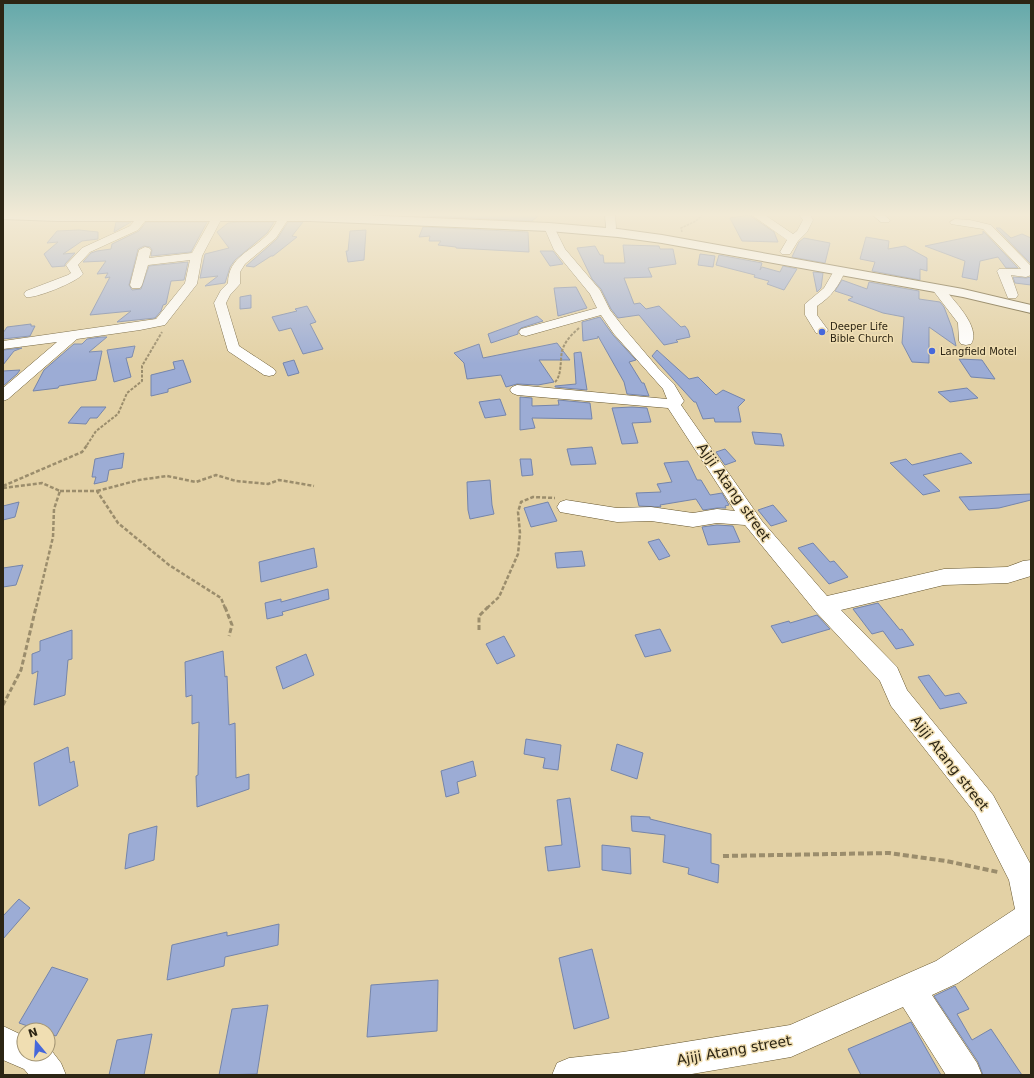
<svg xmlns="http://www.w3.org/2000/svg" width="1034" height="1078" font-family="'DejaVu Sans',sans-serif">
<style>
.building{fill:#9cacd5;stroke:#7585ab}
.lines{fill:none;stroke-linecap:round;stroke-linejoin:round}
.minor-casing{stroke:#65552d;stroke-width:1}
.major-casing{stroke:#65552d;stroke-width:2}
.path-far4{stroke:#9b8d6c;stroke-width:1.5;stroke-dasharray:2.5 1;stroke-linecap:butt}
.path-far3{stroke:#9b8d6c;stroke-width:2;stroke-dasharray:3 1.5;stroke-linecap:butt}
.path-far2{stroke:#9b8d6c;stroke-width:2.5;stroke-dasharray:4 2;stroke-linecap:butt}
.path-far1{stroke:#9b8d6c;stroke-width:3;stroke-dasharray:5 2.5;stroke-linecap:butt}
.path{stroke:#9b8d6c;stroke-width:4;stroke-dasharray:6 3;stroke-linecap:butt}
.minor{fill:#fff;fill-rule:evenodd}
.major{fill:#fff;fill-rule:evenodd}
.poi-dot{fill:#4668db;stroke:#f0deb2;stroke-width:1.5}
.labels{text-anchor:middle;stroke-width:3;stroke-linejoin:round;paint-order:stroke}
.far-poi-label{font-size:10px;fill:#2c2514;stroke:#f0deb2;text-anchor:start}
.near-street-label{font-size:14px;fill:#2c2514;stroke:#f0deb2}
</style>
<rect width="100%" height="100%" fill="#e3d1a5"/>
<path class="building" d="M429 213H527L538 216 532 221 427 216Z
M749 215 774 232 778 242 742 241 730 218Z
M116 222H131L114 232Z
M146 222H207L191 252 151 256 152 250 150 247 144 246 138 249 129 285 132 290 141 289 149 266 188 262 184 280 171 281 166 304 163 305 161 311 155 318 117 322 131 311 90 315 110 277 105 278 108 273 97 274 106 261 83 262 91 253 97 251 111 249 112 244 139 231Z
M239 222H274L267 233 235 260 230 267 225 283 205 286 218 276 200 278 205 254 229 248 217 232 228 223Z
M288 222H303L292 236 297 237 273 256H271L254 267 246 266 277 239Z
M423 227 528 232 529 252 456 248V247L438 245 441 241H429L430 236 419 237Z
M996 228H1000L1011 238 1022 234 1031 238V264Z
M79 230 98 232V239L82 241 63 254 75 253 65 264V266L52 267 44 254 58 242 47 243 57 231Z
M366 230 364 260 348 262 346 251H348L350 231Z
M983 231 1018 268H1006L998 257 980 261 977 280 962 277 965 261 925 246 983 234Z
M866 237 889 241 888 249 905 246 927 258V271L920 269V280L872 271 875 262 860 259Z
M804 238 830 243 825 263 792 257 799 242Z
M623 245 659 246 660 249H673L676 264 648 268 652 277 624 278 634 304 640 303 646 309 659 306 681 327 685 326 688 330 690 337 676 340 678 342 664 345 639 315 618 318 611 309 601 289 592 279 577 248 595 246 600 255H603L604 263H625Z
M540 251H553L563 264 550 266Z
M700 254 715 256 713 267 698 265Z
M719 255 762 263 760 270 762 267 780 272 783 266 797 269 784 290 767 284 769 281 754 277 755 275 716 265Z
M813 272 823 273 821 288 817 292Z
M1013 277 1026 278 1031 277V285L1015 283Z
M842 280 867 289 869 282 919 291V299L940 302 944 307 952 328 956 346 929 327V363L912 362 902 343 904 317 883 313 848 300 853 297 835 291Z
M576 287 587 308 558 316 554 288Z
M251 295V308L240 309V297Z
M307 306 316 322 310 324 323 349 303 354 291 328 279 331 272 317 297 311 295 309Z
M537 316 543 321 521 328 518 331V334L491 343 488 334Z
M600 317 613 335 636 360 629 362 642 383H644L649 396 627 394 624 382 598 336V338L583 341 582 322Z
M31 324V326H35L30 336 3 339V333L7 327Z
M101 337H107L89 352 102 351 96 380 59 386 58 388 33 391 44 370 74 344H82L87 339Z
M557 343 570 360H539L554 382 538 385 517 384 506 387 501 375 467 379 464 363 454 353 479 344 483 358Z
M135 346 132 357 126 358 131 377 114 382 107 350Z
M22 348 14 351 3 365V350Z
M657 350 689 379 698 377 716 395 723 390 745 400 738 407 741 422H715L714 418 703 419 696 402H694L652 356Z
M581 352 587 390 555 387V386L576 384 574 353Z
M959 359 982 360 995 379 971 377Z
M183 360 191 382 168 389V392L151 396V375L175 369 173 362Z
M294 360 299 373 288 376 283 363Z
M20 370 17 374 3 386V371Z
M967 388 978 398 950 402 938 392Z
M520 397 532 398V406L559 405 558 400 590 403 592 419 532 418 535 428 520 430Z
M500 399 506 415 485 418 479 402Z
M81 407H106L97 418H90L86 424 68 423Z
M632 407 647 408 651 422 632 423 638 443 622 444 612 408Z
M752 432 781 434 784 446 755 444Z
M592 447 596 464 571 465 567 449Z
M725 449 736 461 725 465 716 452Z
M124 453 122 468 109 470 107 481 94 484 96 477H92L95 459Z
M961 453 972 463 923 475 940 491 923 495 890 463 906 459 912 465Z
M520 459H531L533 475 522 476Z
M688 461 697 480H701L710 495 722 493 729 505 725 506 726 508H717L703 510 696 499 660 505 661 507 639 506 636 493 661 492 657 484 672 482 664 463Z
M490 480 492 505 494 514 470 519 468 510 467 482Z
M1031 494V500L999 508 969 510 959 497Z
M19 502 15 517 3 520V506Z
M548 502 557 521 531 527 524 508Z
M773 505 787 521 771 526 758 510Z
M717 525 733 526 740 542 708 545 702 527Z
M659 539 670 556 659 560 648 542Z
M813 543 830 562 834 561 848 577 829 584 798 548Z
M314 548 317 567 261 582 259 562Z
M582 551 585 566 557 568 555 553Z
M23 565 16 585 3 587V568Z
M328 589 329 599 282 612 283 615 267 619 265 603 281 599V602Z
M878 603 900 630 902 629 914 645 896 649 883 631 872 634 853 609Z
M817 615 830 629 782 643 771 626 789 621 790 623Z
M660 629 671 651 645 657 635 635Z
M72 630V659L68 660 65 695 34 705 38 671 32 674V654L40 651V641Z
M504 636 515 656 497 664 486 644Z
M223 651 225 677 227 676 229 725 235 723 236 778 249 774V789L197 807 196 776 198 775 199 722 192 724V695L186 697 185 662Z
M306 654 314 675 283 689 276 667Z
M929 675 945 696 959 693 967 703 940 709 918 677Z
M526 739 561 745 558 770 543 768 545 758 524 754Z
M617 744 643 753 637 779 611 770Z
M68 747 70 763 74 761 78 786 39 806 34 763Z
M473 761 476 776 457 782 459 793 446 797 441 771Z
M570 798 580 867 548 871 545 847 562 845 557 800Z
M631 816 650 817V819L711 834V863L719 865 718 883 688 874 689 868 663 862 665 835 632 831Z
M157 826 154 860 125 869 129 834Z
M602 845 630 848 631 874 602 870Z
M19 899 30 908 3 939V916Z
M279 924 278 945 225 957 224 966 167 980 172 945 227 932V936Z
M592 949 609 1018 574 1029 559 958Z
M52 967 88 979 56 1036 48 1033V1030H39L19 1023Z
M438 980 437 1031 367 1037 371 985Z
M955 986 969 1009 957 1014 972 1040 991 1029 1022 1075H983L978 1062 934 996Z
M268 1005 257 1074 219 1075 232 1009Z
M911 1022 941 1075H861L848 1049Z
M152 1034 144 1075H109L117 1040Z"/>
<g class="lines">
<g class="minor-casing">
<path id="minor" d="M605 213H615L616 228 615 230H607L606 228Z
M749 213H762L793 234 797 231 803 220 798 213H809L813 220 807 232 798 241 790 254H782L780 252 787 240Z
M870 213H882L890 220 889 222H881Z
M140 214H148L149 216 138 230 90 252 78 265 83 274C77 282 35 299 26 297L24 294 26 291 68 275 71 273 66 265 82 248 130 226Z
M214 214H222L223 216 202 256 197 284 165 325 140 330 77 339 8 399 3 401V388L57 342 3 349V341L156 319 185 283 190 260 148 265 142 285 140 288H132L130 285 139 250 145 247 149 248 151 250 149 258 192 253Z
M284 215 289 218 276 238 245 264 240 272V284L230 295 226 303 239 346 274 369 276 372 274 375 269 376 264 375 228 351 214 303 221 290 228 283C228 257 252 251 268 234 273 229 276 222 280 216Z
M955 219 970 220 991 225 1031 266V275L1026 277 1011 275 1018 295 1016 298H1008L997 271 999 269H1021L983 229 951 224 950 222Z
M549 224 554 227 565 249 600 290 610 310 624 328 658 368 674 384 684 401 681 405 762 521 827 596 944 569 1007 567 1023 561 1031 560V576L1008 583 944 585 841 610 897 667 907 690 993 795 1031 865V934L958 983 932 995 977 1063 982 1075H946L903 1007 791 1057 686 1075H552L557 1063 569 1058 623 1052 790 1025 936 961 1015 909 1009 880 975 813 891 706 880 681 816 612 745 525 717 523 693 527 651 521 617 522 560 512 557 507 560 502 566 500 617 508 651 507 693 513 717 509 735 511 668 408 517 395 512 393 510 390 512 387 517 385 667 399 663 389 614 334 601 315 526 336 521 335 519 332 521 329 597 308 590 294 554 250 544 227Z
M839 267 843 269 845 271C839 286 831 297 817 306V315L828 330 826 333H816L805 315V304L824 288 835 269Z
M938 285 942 286C952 299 982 327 971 344L966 345 961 344 959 341 958 323 932 289 934 286Z
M3 1026 24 1036V1054H48V1046L61 1063 66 1075H29L24 1069 3 1060Z"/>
</g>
<g class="major-casing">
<path id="major" d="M3 213H311L549 223 618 229 662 235 963 289 1031 305V313L963 297 662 243 618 237 549 231 310 221H58L3 219Z"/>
</g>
<path class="path-far4" d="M682 232 681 228 696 221 704 213"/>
<path class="path-far3" d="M555 382C562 375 560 361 562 351 565 341 571 335 579 328
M87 445 96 431 118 414 127 393 142 381V366L162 332"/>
<path class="path-far2" d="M3 486 82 452 88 444
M3 488 42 483 60 491 54 509 53 537 36 608
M60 491H97L118 523 169 565 221 598 225 608
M97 491 139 480 167 476 196 482 216 475 236 481 268 484 279 480 314 486
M487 608 499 597 518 554 520 533 518 512 521 502 533 497 555 498"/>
<path class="path-far1" d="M225 607 232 625 229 636
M479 630V616L488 607
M3 705 21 670 36 607"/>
<path class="path" d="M723 856 889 853 946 861 998 872"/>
<use href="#minor" class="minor"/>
<use href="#major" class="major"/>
</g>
<linearGradient id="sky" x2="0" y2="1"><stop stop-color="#63a8aa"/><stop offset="0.59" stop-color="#f2ead6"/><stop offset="1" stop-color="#f2ead6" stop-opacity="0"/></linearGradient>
<rect width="1034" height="364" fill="url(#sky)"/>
<g class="poi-dot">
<circle cx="822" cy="332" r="4"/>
<circle cx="932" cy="351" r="4"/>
</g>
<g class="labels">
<g class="far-poi-label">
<text x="830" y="330">Deeper Life<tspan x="830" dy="12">Bible Church</tspan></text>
<text x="940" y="355">Langfield Motel</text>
</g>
<g class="near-street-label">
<text transform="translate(734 492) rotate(55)" y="5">Ajiji Atang street</text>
<text transform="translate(950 763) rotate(52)" y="5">Ajiji Atang street</text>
<text transform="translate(734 1050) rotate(-10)" y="5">Ajiji Atang street</text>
</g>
</g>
<rect width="1034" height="1078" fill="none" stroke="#2c2514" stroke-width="8"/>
<g transform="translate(36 1042) rotate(342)"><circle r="19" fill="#f0deb2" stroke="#a29473"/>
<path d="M0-3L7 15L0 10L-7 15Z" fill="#4668db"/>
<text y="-6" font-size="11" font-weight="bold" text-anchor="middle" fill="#2c2514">N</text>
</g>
</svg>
